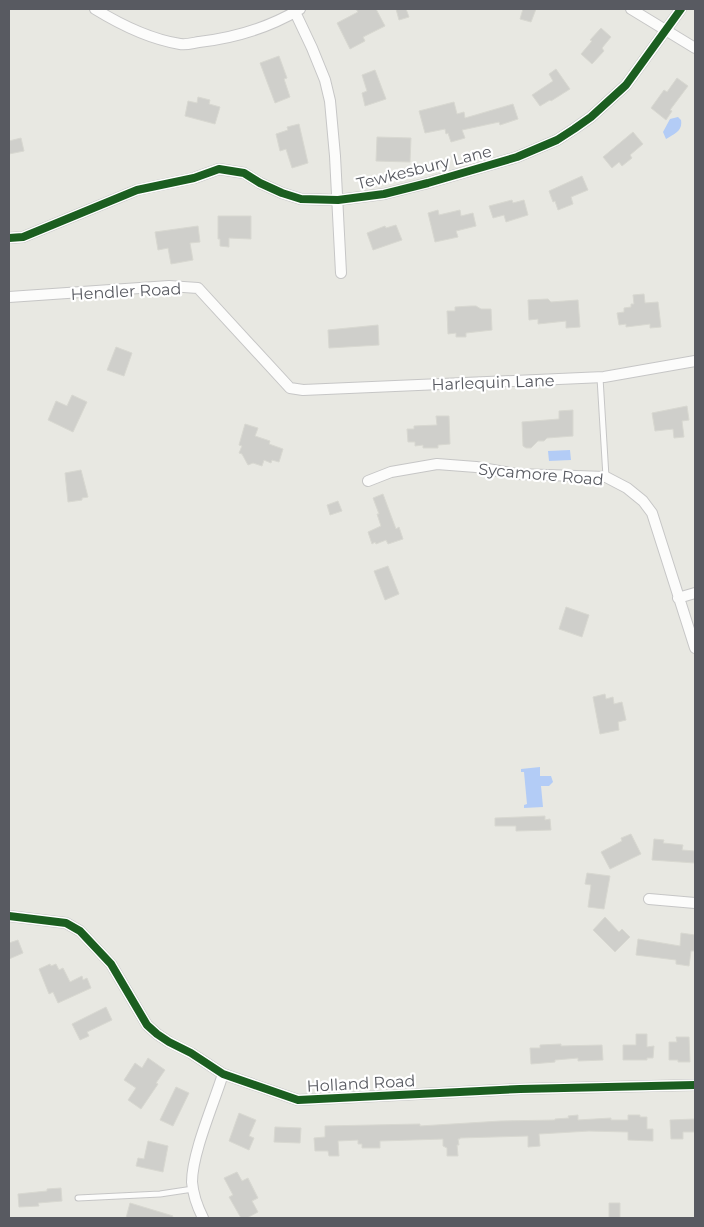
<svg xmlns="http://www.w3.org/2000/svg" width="704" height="1227" font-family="Montserrat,sans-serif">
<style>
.water{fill:#b3ccf6}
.building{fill:#cfcfcb;stroke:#d8d8d1}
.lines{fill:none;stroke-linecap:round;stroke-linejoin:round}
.lane-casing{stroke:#c6c6c6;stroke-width:7}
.street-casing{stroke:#c6c6c6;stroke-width:12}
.lane{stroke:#fcfcfb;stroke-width:5}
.street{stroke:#fcfcfb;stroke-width:10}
.cycleway-casing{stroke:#fff;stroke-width:11}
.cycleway{stroke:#1b5e20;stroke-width:8}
.labels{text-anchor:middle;stroke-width:4.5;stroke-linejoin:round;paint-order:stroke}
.street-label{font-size:16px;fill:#585a61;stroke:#fff}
</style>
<rect width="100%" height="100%" fill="#e8e8e2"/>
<path class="water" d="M678 117 681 120C683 131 674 134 666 139L663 132 670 119Z
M570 450 571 460 549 461 548 451Z
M540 767V776H551L553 782 549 786H541L543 807 524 808V805L527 804 524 772H521V769Z"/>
<path class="building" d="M356 9H376L385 26 363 37 365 41 350 49 337 23 358 12Z
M396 9H406L409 17 399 20Z
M523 9H536L531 22 520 19Z
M601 28 611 37 602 48 604 51 592 64 581 54 592 41 590 40Z
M279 56 287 78 284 79 290 97 275 103 260 63Z
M556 69 570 89 551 101 550 100 540 106 532 95 553 81 549 74Z
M375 70 386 99 365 106 362 93 367 91 362 75Z
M677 78 688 86 670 110 672 111 666 120 651 108 664 90 667 92Z
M198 97 210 100 209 104 220 107 215 124 185 116 188 101 197 103Z
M454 102 457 114 464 112 465 118 513 104 518 119 500 125 499 122 462 130 465 138 451 142 448 133 446 134 445 129 425 133 419 111Z
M299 124 308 163 292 168 286 149 280 151 276 134 288 130 287 127Z
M633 132 643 144 630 155 632 158 622 166 619 162 612 168 603 157Z
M377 137 411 138 410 162 376 161Z
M21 138 24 151 9 154V141Z
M582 176 588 190 571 197 573 204 558 210 555 201 553 202 549 191Z
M512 200 513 203 524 200 528 215 506 222 504 215 493 218 489 206Z
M438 210 439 215 460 210 461 216 473 213 476 226 456 231 458 237 435 242 428 213Z
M218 216H251V239L229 238V247L220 246V239H218Z
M396 225 402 240 373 250 367 233 385 226 386 228Z
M198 226 200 242 190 243 193 260 171 264 168 248 158 250 155 232Z
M644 294 645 303 658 302 661 327 650 328V324L626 327V324L619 325 617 313 624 312V308L631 307V304H634L633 295Z
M548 299 551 302 578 300 580 327 566 328V321L538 324V319L529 320 528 300Z
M471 306H476L481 309H491L492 330 466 333V337H456V333L448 334 447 311H455V307Z
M378 325 379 345 329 348 328 330Z
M116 347 132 353 124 376 107 370Z
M72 395 87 402 73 432 48 420 56 401 67 406Z
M687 406 689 420 682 421 684 437 674 438 673 429 655 431 652 413Z
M573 410V436L547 438 544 441H538L531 448H526L523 446 522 422 559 419V411Z
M436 416H449L450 444 438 445V448H423V445L415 446V442H408L407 429H414V426L437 425Z
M245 424 258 428 255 436 270 441 269 444 283 449 279 462 272 460 271 463 264 460 262 466 253 463 248 465 242 454 239 453 242 446 239 445Z
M81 470 88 497 82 498V500L68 502 65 473Z
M383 494 396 529 399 527 403 539 388 544 386 540 376 544 375 542 372 544 368 532 381 526 377 514H379L373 498Z
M338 501 342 511 330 515 327 505Z
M388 566 399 594 385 600 374 571Z
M566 607 589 615 582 637 559 629Z
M605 694 606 699 613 697 614 704 622 702 626 720 618 722 619 730 600 734 593 697Z
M545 816V820L550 819 551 830 516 831V826H495V818Z
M631 834 641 854 610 869 601 852 622 841 621 838Z
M654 839 664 840 663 843 683 845 682 850 695 851V863L652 860Z
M587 873 610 876 604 909 588 907 591 885 585 884Z
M605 917 619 932 622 929 630 937 615 952 593 930Z
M681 933 695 935V951H691L689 966 676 964V960L636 955 638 939 680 946Z
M18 940 23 953 9 959V943Z
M50 964 51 966 56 964 59 970 63 968 70 982 82 976 83 980 87 978 91 988 58 1003 53 992 49 994 39 969Z
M106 1007 112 1020 87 1032 89 1036 80 1040 72 1024Z
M636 1034H647V1047L654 1046 653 1058H647V1060H623V1045H636Z
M676 1037H689L690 1062H678V1060H669V1042H677Z
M561 1044V1046L602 1045 603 1060 578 1061V1058L555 1060V1062L531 1064 530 1048H540V1045Z
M148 1058 165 1070 156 1083 158 1084 141 1109 128 1100 136 1088 124 1080 135 1063 142 1068Z
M176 1087 189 1093 173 1126 160 1120Z
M239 1113 256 1120 249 1136 254 1138 249 1150 229 1141Z
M578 1115V1120L611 1118V1120H628V1115H640V1117H647V1129H653V1141L628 1140V1132L589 1131 539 1134 540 1146 528 1147V1136L460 1138V1139H458L459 1145H457L458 1156H447V1148L443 1146V1139L380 1141V1148H362V1144H358V1140L338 1141 339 1156H329L328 1151H315L314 1138 325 1137V1126L420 1124V1126L501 1121 555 1120V1119L569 1118 568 1116Z
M695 1119V1132H683V1139H671L670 1120Z
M275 1127 301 1128 300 1143 274 1142Z
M148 1141 168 1146 163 1172 136 1166 138 1158 144 1159Z
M237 1172 242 1181 248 1178 258 1198 252 1201 258 1212 247 1218H241L229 1197 233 1195 224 1178Z
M61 1188 62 1201 38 1203 39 1206 19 1207 18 1194 47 1191V1189Z
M130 1203 173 1216 172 1218H126Z
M609 1203H620V1218H609Z"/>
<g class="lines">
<g class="lane-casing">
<path id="lane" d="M600 378 606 477
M78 1198 160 1194 193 1189"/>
</g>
<g class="street-casing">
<path id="street" d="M95 9C121 25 149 39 180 44 186 45 193 43 199 42 234 38 270 27 300 9
M631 9 695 48
M295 12 312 48 325 80 330 101 335 156 341 273
M9 238 23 237 137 190 194 178 219 169 244 173 260 183 282 193 301 199 338 200 384 194 428 183 517 157 557 140 574 129 591 117 626 85 681 9
M9 297 169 286 198 288 290 388 303 390 604 377 695 361
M368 481 391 472 437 464 476 467 517 474 606 477 627 488 643 501 652 513 695 648
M678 598 695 593
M649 899 695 903
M9 916 66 923 80 931 111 964 147 1025 157 1034 169 1042 191 1053 223 1074 298 1100 520 1089 695 1085
M203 1218C197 1206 193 1195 192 1182 192 1153 214 1103 223 1074"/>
</g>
<use href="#lane" class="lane"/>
<use href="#street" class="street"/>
<g class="cycleway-casing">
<path id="cycleway" d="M9 238 23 237 137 190 194 178 219 169 244 173 260 183 282 193 301 199 338 200 384 194 428 183 517 157 557 140 574 129 591 117 626 85 681 9
M9 916 66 923 80 931 111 964 147 1025 157 1034 169 1042 191 1053 223 1074 298 1100 520 1089 695 1085"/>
</g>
<use href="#cycleway" class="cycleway"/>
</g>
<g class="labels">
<g class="street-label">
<text transform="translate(424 167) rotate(-14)" y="6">Tewkesbury Lane</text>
<text transform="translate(126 291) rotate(-3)" y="6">Hendler Road</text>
<text transform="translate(493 382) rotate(-2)" y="6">Harlequin Lane</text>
<text transform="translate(541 474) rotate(5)" y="6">Sycamore Road</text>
<text transform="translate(361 1083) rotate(-3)" y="6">Holland Road</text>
</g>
</g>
<rect width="704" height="1227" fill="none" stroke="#585a61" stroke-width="20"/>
</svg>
